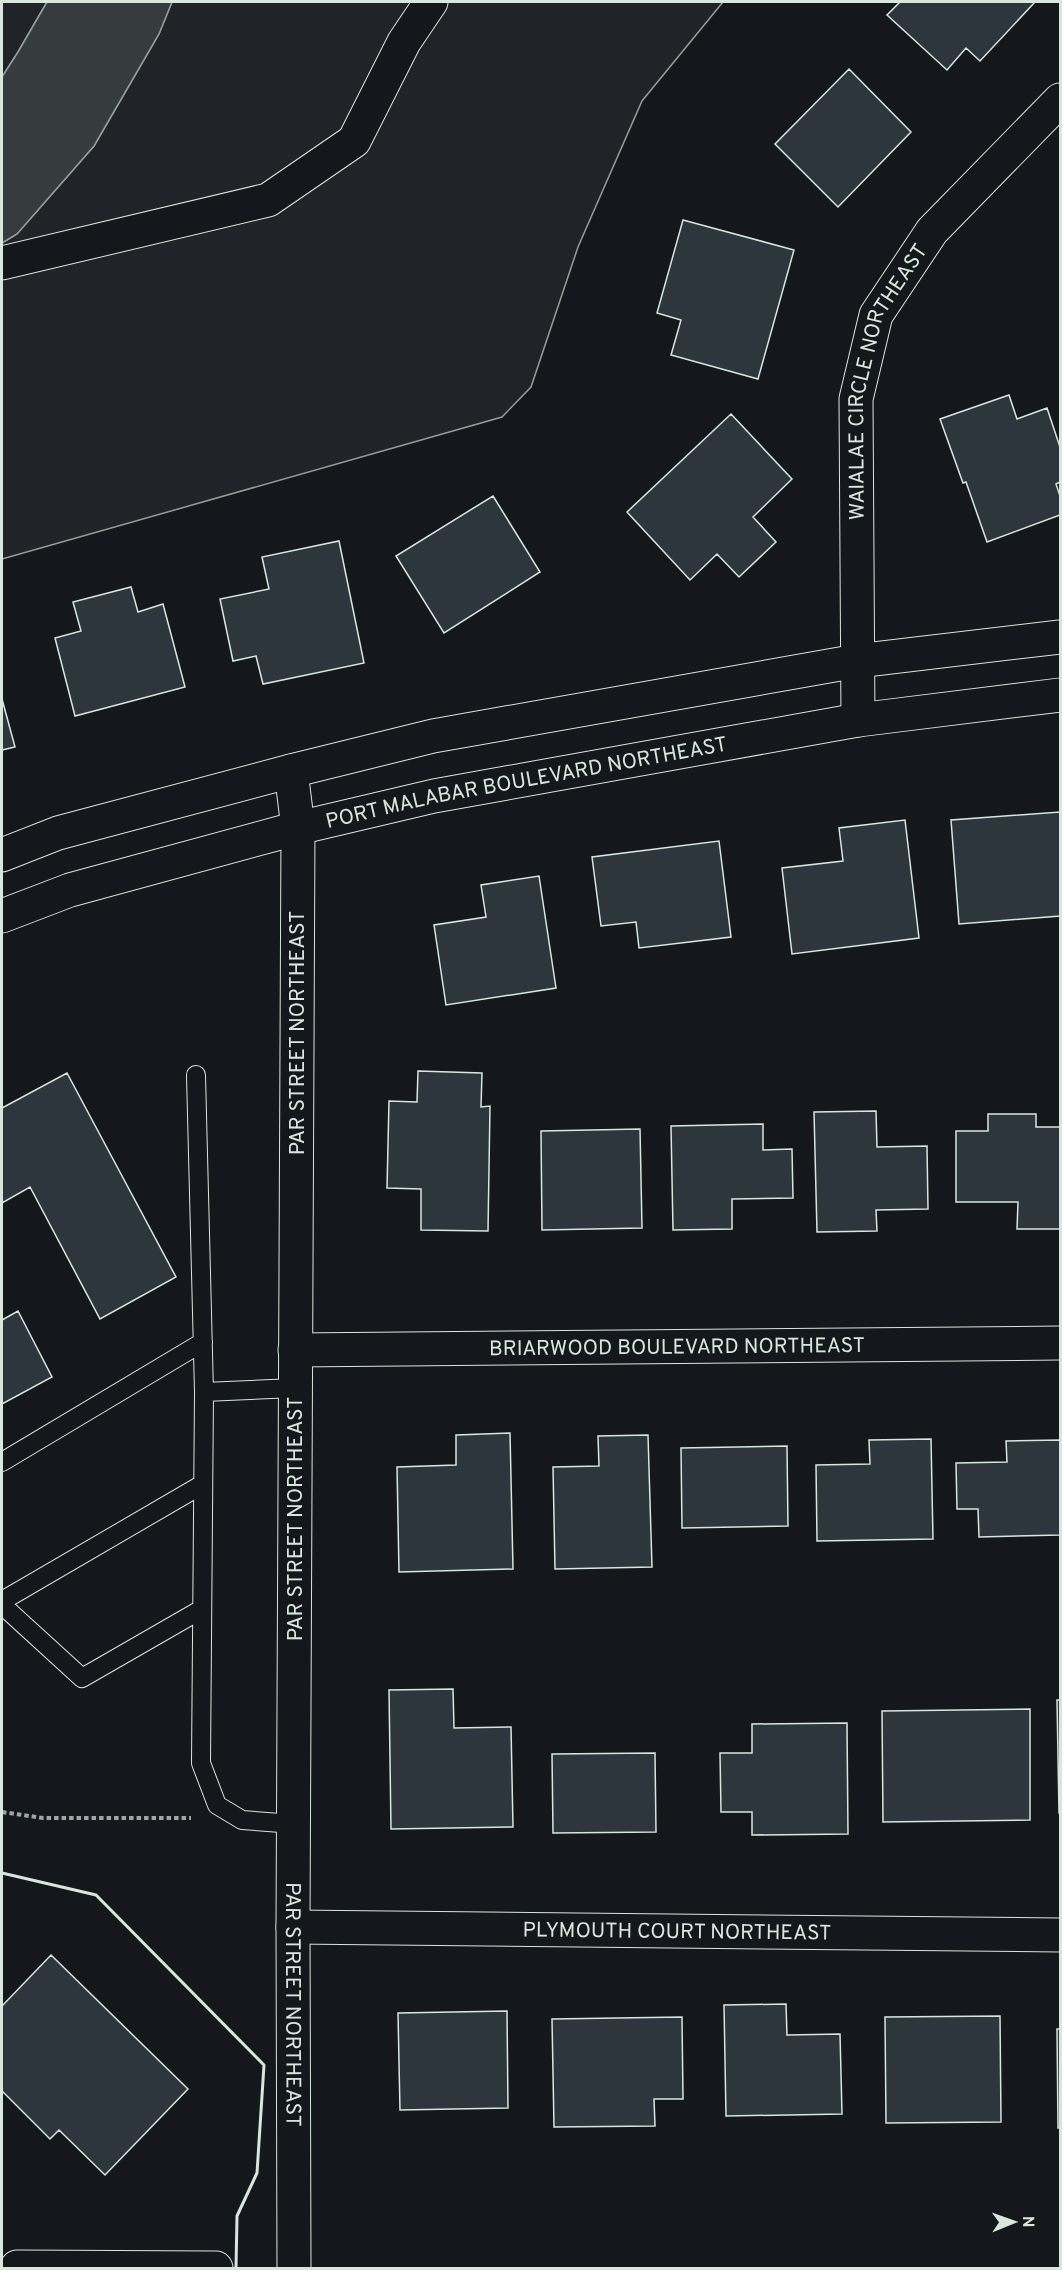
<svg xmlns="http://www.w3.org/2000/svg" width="1062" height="2270" font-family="Overpass,sans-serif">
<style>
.green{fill:#202428;stroke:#939e99;stroke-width:1.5}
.water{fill:#363b3e;stroke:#939e99;stroke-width:1.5}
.building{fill:#2c363c;stroke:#d8e6dc;stroke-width:1.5}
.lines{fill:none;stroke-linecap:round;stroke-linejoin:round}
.lane-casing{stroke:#d8e6dc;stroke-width:20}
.street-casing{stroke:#d8e6dc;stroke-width:35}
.secondary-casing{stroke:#d8e6dc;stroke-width:35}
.path{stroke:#9da8a2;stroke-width:4;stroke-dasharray:4.5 3;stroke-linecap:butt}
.lane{stroke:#14181c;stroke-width:18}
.street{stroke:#14181c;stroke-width:33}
.secondary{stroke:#14181c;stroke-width:33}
.wall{stroke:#d8e6dc;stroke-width:3}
.labels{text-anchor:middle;stroke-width:4.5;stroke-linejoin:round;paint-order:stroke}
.street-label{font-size:21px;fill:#d8e6dc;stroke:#14181c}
</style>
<rect width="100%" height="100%" fill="#14181c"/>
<path class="green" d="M2 2H47L18 52 2 77Z
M172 2H723L642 101 578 247 531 387 502 417 2 559V243L17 234 94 146 159 34Z"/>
<path class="water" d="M47 2H172L159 34 94 146 17 234 2 243V77L18 52Z"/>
<path class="building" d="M900 2H1035L980 61 966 48 947 70 887 15Z
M849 69 911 132 838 207 775 144Z
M683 220 794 250 758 379 671 355 681 320 657 313Z
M1009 395 1017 419 1047 408 1060 447V482L1056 484 1060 496V515L987 542 966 482 963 483 940 419Z
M731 414 792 479 753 517 776 542 739 577 717 554 690 580 627 512Z
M493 496 540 572 444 633 396 556Z
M339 541 364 663 263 684 256 656 233 661 220 599 269 589 262 557Z
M131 587 138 612 163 604 185 687 75 716 55 638 81 631 73 602Z
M2 699 15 747 2 750Z
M1060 812V916L959 924 951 820Z
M905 820 919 938 792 954 782 868 843 861 839 828Z
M719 841 731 937 639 948 636 922 601 926 592 857Z
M539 876 556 988 446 1005 434 925 486 917 481 885Z
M418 1071 482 1073 481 1107 490 1106 488 1231 421 1230V1189L387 1188 389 1101 417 1102Z
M67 1073 176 1277 100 1319 30 1187 2 1203V1108Z
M876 1111 877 1147 927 1146 928 1209 876 1210 877 1231 817 1232 814 1112Z
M988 1114H1036V1127H1060V1229H1017L1018 1202H956V1131H988Z
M763 1124V1150L792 1149 793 1198 732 1199V1229L673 1230 671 1126Z
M640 1129 642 1228 542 1230 541 1131Z
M18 1311 52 1377 2 1404V1320Z
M510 1433 513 1569 399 1572 397 1467 456 1465V1435Z
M648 1435 652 1567 555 1569 553 1467 599 1466 598 1436Z
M931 1439 933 1539 817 1541 816 1465 870 1464 869 1440Z
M1060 1440V1535L979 1537 978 1509H957L956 1463 1007 1462 1006 1441Z
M787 1446 788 1526 682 1528 681 1448Z
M453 1689 454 1728 511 1727 513 1827 391 1829 389 1690Z
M1057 1700H1060V1813H1059Z
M1030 1709V1820L883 1822 882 1711Z
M847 1723 848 1834 752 1835V1812H721L720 1753H752V1724Z
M655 1753 656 1832 553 1833 552 1754Z
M51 1955 188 2089 105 2175 59 2130 50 2139 2 2091V2006Z
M786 2004 787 2035 840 2034 842 2114 726 2116 724 2005Z
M507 2011 508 2108 400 2110 398 2013Z
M1000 2016 1001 2122 886 2123 885 2017Z
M682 2017 683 2099H654L655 2126 554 2127 552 2019Z
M1057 2029H1060V2128H1058Z"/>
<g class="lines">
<g class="lane-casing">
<path id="lane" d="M196 1075 204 1392 295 1388
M204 1392 201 1763 217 1805 242 1820 294 1824
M2 1462 203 1342
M2 1601 203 1484
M2 1605 82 1678 202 1609"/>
</g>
<g class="street-casing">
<g id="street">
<path d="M2 263 268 200 354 141 404 42 431 2"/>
<path id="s1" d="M858 720 856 399 876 315 932 231 1060 100"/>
<path id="s2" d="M291 771 298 828 293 1927 294 2268"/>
<path id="s3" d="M295 1350 1060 1343"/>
<path id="s4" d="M293 1927 1060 1935"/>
<path d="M17 2267 216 2268"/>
</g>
</g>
<g class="secondary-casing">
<g id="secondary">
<path d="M2 855 58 833 291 771 433 736 857 661 1060 637"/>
<path id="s5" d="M2 916 70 890 298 828 434 796 858 720 1060 695"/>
</g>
</g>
<path class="path" d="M2 1812 43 1818H191"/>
<use href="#lane" class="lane"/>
<use href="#street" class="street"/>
<use href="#secondary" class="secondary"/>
<path class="wall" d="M2 1873 96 1895 264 2065 257 2173 237 2216 236 2268"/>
</g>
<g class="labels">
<g class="street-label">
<text dy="7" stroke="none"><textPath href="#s1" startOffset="345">WAIALAE CIRCLE NORTHEAST</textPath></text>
<text dy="7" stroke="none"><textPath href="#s5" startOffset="542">PORT MALABAR BOULEVARD NORTHEAST</textPath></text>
<text transform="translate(297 1033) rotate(-90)" y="7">PAR STREET NORTHEAST</text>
<text dy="7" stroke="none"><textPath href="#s3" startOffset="382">BRIARWOOD BOULEVARD NORTHEAST</textPath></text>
<text transform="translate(295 1519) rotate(-90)" y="7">PAR STREET NORTHEAST</text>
<text dy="7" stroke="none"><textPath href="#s4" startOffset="384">PLYMOUTH COURT NORTHEAST</textPath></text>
<text dy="7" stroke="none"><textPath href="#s2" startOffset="1234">PAR STREET NORTHEAST</textPath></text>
</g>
</g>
<rect width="1062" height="2270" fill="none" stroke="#d8e6dc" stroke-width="6"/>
<g transform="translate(1014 2222) rotate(89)" stroke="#14181c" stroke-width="4.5" paint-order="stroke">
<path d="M0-4.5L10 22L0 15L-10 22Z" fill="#d8e6dc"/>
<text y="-9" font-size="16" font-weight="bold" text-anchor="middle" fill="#d8e6dc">N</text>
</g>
</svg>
